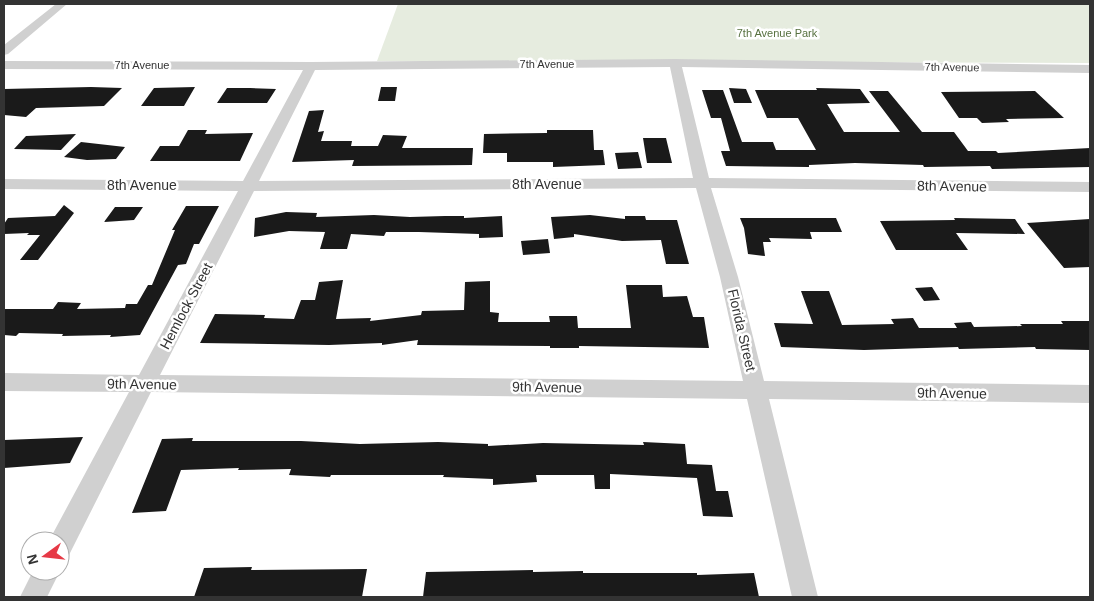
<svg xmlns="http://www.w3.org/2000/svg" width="1094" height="601" font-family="Arial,sans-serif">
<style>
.green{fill:#e6ecdf}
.building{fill:#1a1a1a}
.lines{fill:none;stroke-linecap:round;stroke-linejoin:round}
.minor{fill:#d0d0d0;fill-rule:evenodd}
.labels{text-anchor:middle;stroke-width:5;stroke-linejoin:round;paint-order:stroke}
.far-park-label{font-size:11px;fill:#56703f;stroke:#fff}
.far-street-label{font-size:11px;fill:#333;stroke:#fff}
.street-label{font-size:14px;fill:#333;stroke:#fff}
</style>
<rect width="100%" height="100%" fill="#fff"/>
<path class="green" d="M398 4H1090V63L377 61Z"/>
<path class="building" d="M91 87 122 88 104 106 36 108 26 117 4 115V89Z
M195 87 184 106H141L154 88Z
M381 87H397L395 101H378Z
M227 88H250L276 89 267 103H217Z
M729 88 746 89 752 103H734Z
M816 88 860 89 870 103 827 104 844 132H900L869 91H888L922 132H954L968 151H996L998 153 1090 148V167L992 169 990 166 924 167 923 165 855 163 809 165V167L726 166 721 151H730L721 118H711L702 90H723L742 142H773L776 150H816L798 118H767L755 90H817Z
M1035 91 1064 118 1006 119 1009 122 982 123 977 118H959L941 92Z
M324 110 318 132 324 131 321 141H352L351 146H378L383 135 407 136 402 148H473L472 165 352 166 354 160 292 162 309 111Z
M188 130H207L205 134 253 133 240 161H150L160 146H179Z
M547 130H593L594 150H603L605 165 553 167V162H507V153H483L484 134 547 133Z
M76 134 61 150 14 149 26 136Z
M643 138H666L672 163H647Z
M81 142 125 147 116 159 87 160 64 157Z
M638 152 642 168 618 169 615 153Z
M64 205 74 213 38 260H20L40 235H27L29 233 4 234V224L8 218 55 216Z
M186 206H219L199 244H194L186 264 178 265 140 335 110 337 111 335 62 336 63 334 19 333 16 336 4 335V309H53L58 302 81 303 77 309 125 308 126 304H137L148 285H152L175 230H172Z
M115 207H143L134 220 104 222Z
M286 212 317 213 316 217 374 215 410 217 445 216H464V218L502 216 503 237 479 238V234L419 232H386L384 236 351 234 347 249H320L325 232 289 231 254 237 255 218Z
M590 215 625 219V216H645L646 220H677L689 264H666L661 240 622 241 574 234V237L554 239 551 217Z
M740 218H836L842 232H810L812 239 769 238 771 242H763L765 256 748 254 744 228Z
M954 218 1015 219 1025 234 956 233 968 250H896L880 221 955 220Z
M1090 219V267L1064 268 1027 223Z
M548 239 550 253 523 255 521 241Z
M343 280 336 319 371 318 370 321 421 315 422 311 464 310 465 282 490 281V312L499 313 498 322H550L549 316H577L578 328H631L626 285H662L663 297 687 296 693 317H704L709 348 579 346V348H550V346L417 345 418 340 382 345V343L329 345 200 343 215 314 265 315 264 318 294 319 301 300H315L319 282Z
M932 287 940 300 924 301 915 288Z
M801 291H829L842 325 894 324 891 319 913 318 919 328H957L954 323 971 322 974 327 1022 326 1020 324H1063L1061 321H1090V350L1036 349 1035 347 959 349 958 347 864 350 781 347 774 323 813 324Z
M83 437 70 463 4 468V440Z
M193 438 192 441H301L360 444 438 442 488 444V446L543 443 644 445 643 442 685 444 687 464 712 465 716 491H728L733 517 703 516 697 478 610 474V489H595L594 475H536L537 482 493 485V479L443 477 444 475H331L330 477 289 475 291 469 238 470 239 468 181 470 166 511 132 513 162 439Z
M252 567 251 570 367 569 362 597H194L204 568Z
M533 570V572L583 571V573H697V575L754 573 759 597H423L426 572Z"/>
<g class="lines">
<path class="minor" d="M56 4H67L8 54 4 55V45Z
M675 59 1090 65V73L682 67 709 178 1090 182V192L711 188 738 277 764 381 1090 385V403L769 399 818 597H792L747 399 151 392 69 555 60 559V541H49L51 537 129 392 4 391V373L139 375 238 191 4 189V179L243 181 303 70 4 69V61L311 62ZM670 67 693 178 259 181 315 70ZM696 188 720 277 743 381 160 375 254 191Z
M33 571H60L47 597H20Z"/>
</g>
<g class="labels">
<g class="far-park-label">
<text x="777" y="37">7th Avenue Park</text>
</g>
<g class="far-street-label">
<text x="547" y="68">7th Avenue</text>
<text x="142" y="69">7th Avenue</text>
<text transform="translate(952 67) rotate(1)" y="4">7th Avenue</text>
</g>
<g class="street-label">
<text x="547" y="189">8th Avenue</text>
<text x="142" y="190">8th Avenue</text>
<text transform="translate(952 186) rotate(1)" y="5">8th Avenue</text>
<text transform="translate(186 306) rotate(-62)" y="5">Hemlock Street</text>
<text transform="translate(742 330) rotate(77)" y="5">Florida Street</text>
<text transform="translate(142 384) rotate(1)" y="5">9th Avenue</text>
<text transform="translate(547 387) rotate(1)" y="5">9th Avenue</text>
<text transform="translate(952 393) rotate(1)" y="5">9th Avenue</text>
</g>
</g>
<rect width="1094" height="601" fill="none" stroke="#333333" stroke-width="10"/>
<g transform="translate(45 556) rotate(255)"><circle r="24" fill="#ffffff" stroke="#adadad"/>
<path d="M0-4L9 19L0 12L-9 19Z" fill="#e63946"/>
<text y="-8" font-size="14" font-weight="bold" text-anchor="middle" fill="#333333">N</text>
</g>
</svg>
